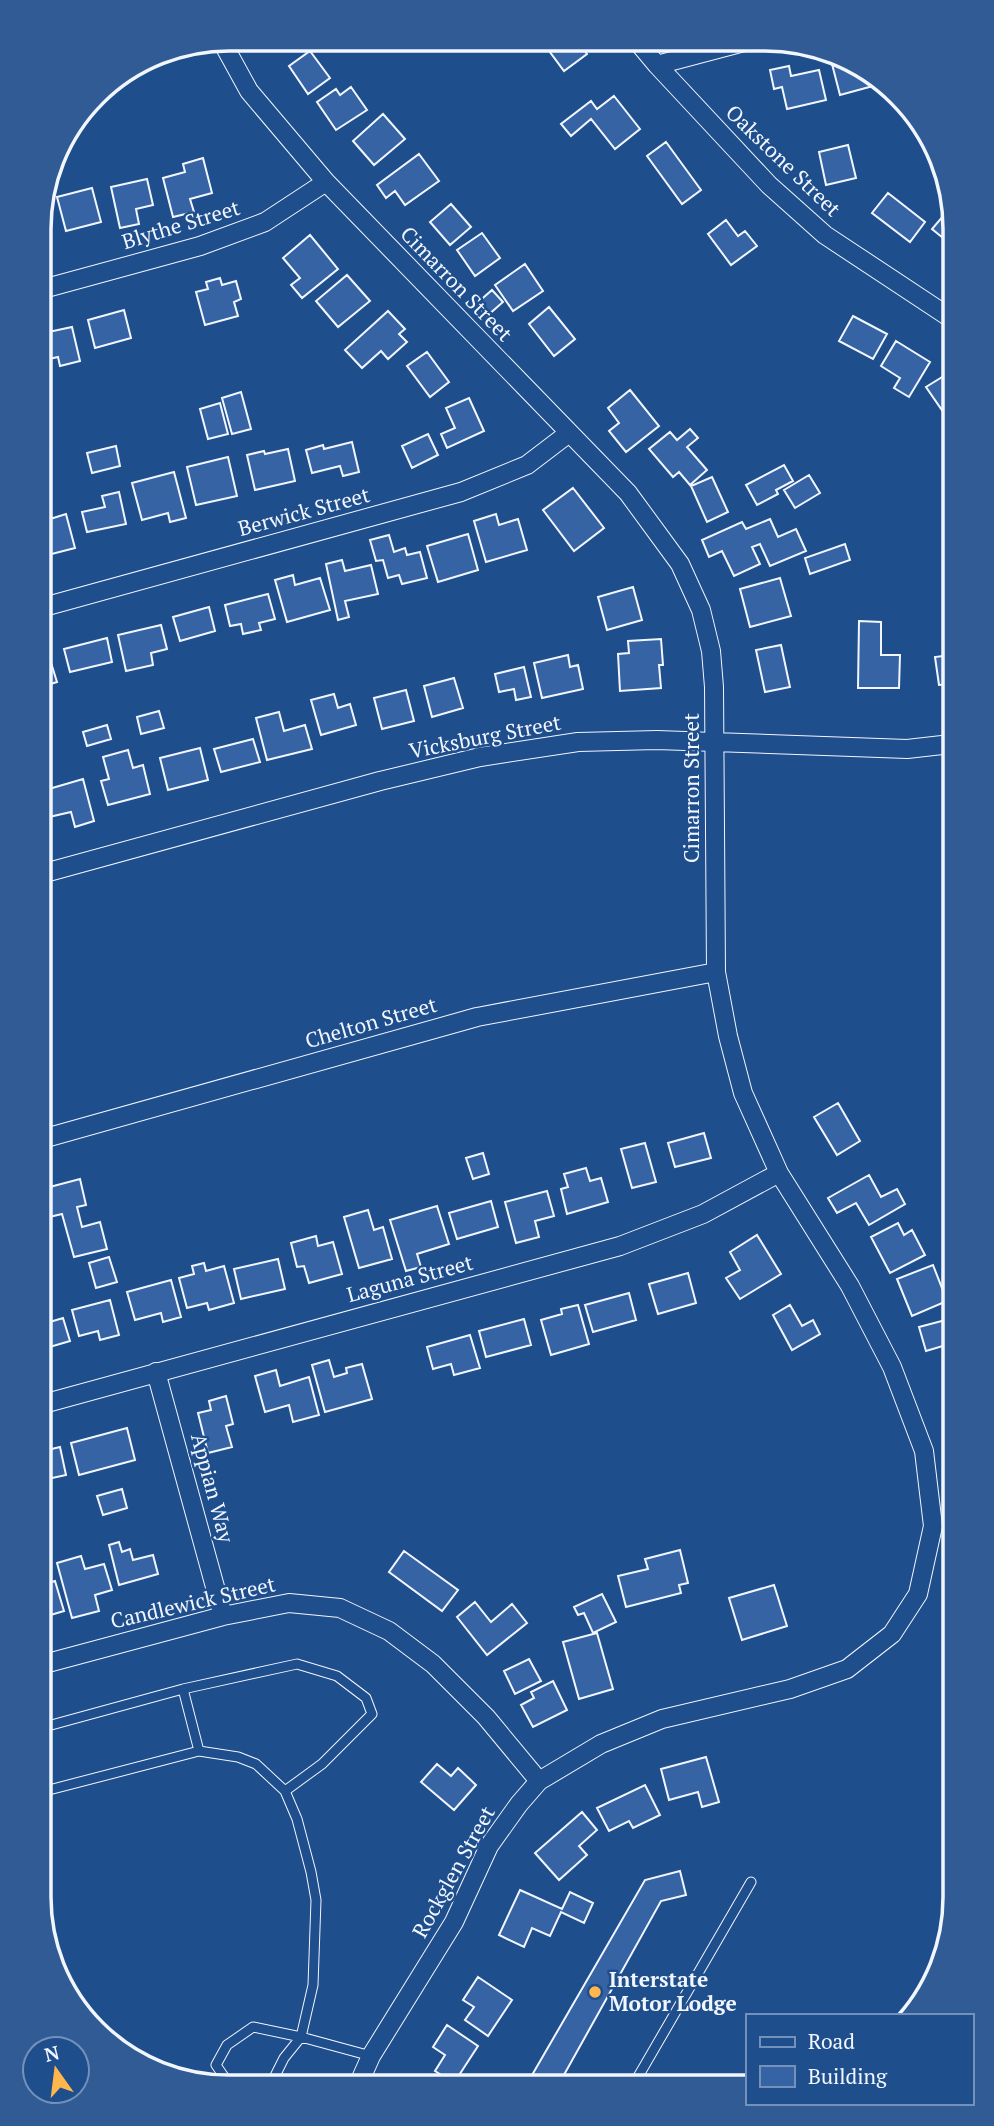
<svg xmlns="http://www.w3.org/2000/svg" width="994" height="2126" font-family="'PT Serif',serif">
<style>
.building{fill:#3563a3;stroke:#f2f6ff;stroke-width:2}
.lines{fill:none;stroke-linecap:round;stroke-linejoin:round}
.lane-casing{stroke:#f2f6ff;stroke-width:11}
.street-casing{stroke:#f2f6ff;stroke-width:20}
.lane{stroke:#1f4e8c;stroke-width:9}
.street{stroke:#1f4e8c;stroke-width:18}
.poi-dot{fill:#ffb74d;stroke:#1f4e8c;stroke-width:2.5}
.labels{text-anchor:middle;stroke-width:5;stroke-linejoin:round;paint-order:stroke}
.street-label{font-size:21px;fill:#f2f6ff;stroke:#1f4e8c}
.poi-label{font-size:21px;font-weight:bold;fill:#f2f6ff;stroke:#1f4e8c;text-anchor:start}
.rim{fill:none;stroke:#f2f6ff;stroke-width:3.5}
</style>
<rect width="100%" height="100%" fill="#1f4e8c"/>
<path class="building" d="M549 41H578L587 54 564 71 544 44Z
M310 51 330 78 308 94 289 66Z
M841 62 870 76 873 86 840 95 832 64Z
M789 66 791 76 819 70 826 100 787 109 782 87 774 89 770 70Z
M351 87 367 110 336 130 317 102 336 89 340 95Z
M614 96 640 129 615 149 591 119 571 136 561 124 591 101 597 109Z
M383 114 405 139 374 165 353 141Z
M666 142 701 190 682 204 647 156Z
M848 145 856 178 826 185 819 152Z
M419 154 439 181 405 205 395 191 386 198 377 185Z
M203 158 212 193 190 199 194 212 173 217 163 178 185 172 183 164Z
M147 179 153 205 136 209 139 224 120 228 111 187Z
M92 188 101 222 66 231 57 197Z
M888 193 925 222 910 242 872 213Z
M451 204 471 227 450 245 430 222Z
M41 208 48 235 39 237V216Z
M949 209V241L948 242 932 229Z
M726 220 738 236 745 231 757 246 731 265 708 234Z
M482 233 500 258 475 276 457 250Z
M310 235 338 269 302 298 291 285 300 278 283 258Z
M525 264 543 291 513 311 495 285Z
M347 275 370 301 338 327 316 301Z
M220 278 222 285 236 281 241 299 234 302 238 316 205 325 196 292 208 289 206 282Z
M492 290 503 302 487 316 476 304Z
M549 307 575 339 554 356 529 324Z
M124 310 131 338 95 348 88 320Z
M388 311 405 329 399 334 407 342 388 359 381 351 362 368 345 350Z
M853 316 887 334 873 359 839 341Z
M72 327 80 361 60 366 58 357 40 361 39 334Z
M896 341 930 362 909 397 894 388 900 378 881 366Z
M427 352 449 382 430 397 407 366Z
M947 374 950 378V413L946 416 926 387Z
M630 390 659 426 626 452 609 431 619 423 608 408Z
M241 392 251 429 232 434 222 398Z
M469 398 484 431 447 448 441 434 455 428 446 408Z
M220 403 228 434 208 439 200 409Z
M690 429 698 438 687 447 707 470 690 485 679 472 673 477 649 449 670 432 677 440Z
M428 434 438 455 412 468 402 446Z
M352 442 359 472 343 476 340 466 312 473 306 450 323 445 324 449Z
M116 446 120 466 92 473 87 453Z
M288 449 295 481 255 490 247 455 264 451 265 454Z
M228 457 237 496 196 505 187 467Z
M784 465 793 481 776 490 778 494 757 505 746 485Z
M174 472 186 518 170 522 168 513 142 520 132 483Z
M809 475 820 493 795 508 784 490Z
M712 477 728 512 707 522 691 486Z
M573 488 604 528 574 551 543 510Z
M119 492 126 524 87 532 82 512 105 507 102 496Z
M66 514 75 548 40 557V531L50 528 47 520Z
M496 514 499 525 518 519 527 550 486 562 474 521Z
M770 519 778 537 796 529 806 551 770 566 760 544 752 547 760 564 734 576 722 551 709 557 702 540 742 522 746 529Z
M468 534 478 570 438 582 427 546Z
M389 535 394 552 405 548 407 555 420 552 427 578 402 584 399 575 388 578 383 560 376 561 370 540Z
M845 544 850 560 810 574 805 558Z
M342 560 345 571 371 565 378 594 345 601 349 617 338 620 326 564Z
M293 575 295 585 320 578 330 610 287 622 275 580Z
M780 578 791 616 750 627 740 589Z
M633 587 642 620 607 630 598 597Z
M268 594 275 619 259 623 261 630 243 634 241 624 230 626 225 605Z
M209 607 215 631 180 641 173 617Z
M859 621 881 622V655H900L899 688H858Z
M161 625 167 649 151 653 153 665 126 671 118 635Z
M107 638 112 662 70 672 64 649Z
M661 639 663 665H659L661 688 620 691 618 654 629 653 628 641Z
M781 645 790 687 765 692 756 650Z
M48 653 57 682 41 687V655Z
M568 655 570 667 578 665 583 689 542 698 534 663Z
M951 655V684L939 685 935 657Z
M524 667 531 697 516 700 514 689 499 692 495 674Z
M454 678 463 708 432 717 424 686Z
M406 690 414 721 382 729 374 698Z
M334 694 338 708 350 704 356 725 321 735 311 700Z
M159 711 164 728 141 734 137 717Z
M279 712 284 731 305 725 312 749 267 760 256 718Z
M107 725 111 739 87 746 83 732Z
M253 739 260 762 221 772 214 749Z
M200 748 208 780 168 790 160 758Z
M128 750 133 768 143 765 150 794 108 805 101 781 109 779 103 757Z
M83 779 94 821 75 827 71 812 49 817 42 791Z
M838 1103 860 1141 837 1155 814 1117Z
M704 1133 711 1158 675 1167 668 1143Z
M645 1143 656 1182 632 1188 621 1149Z
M483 1153 489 1174 473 1179 466 1158Z
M586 1168 590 1181 601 1178 608 1202 567 1214 561 1189 568 1187 564 1174Z
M869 1175 881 1197 897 1189 905 1204 869 1225 856 1203 837 1213 828 1198Z
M80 1179 86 1205 77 1207 82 1227 100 1222 107 1249 74 1257 62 1214 45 1218 42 1189Z
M547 1191 554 1216 535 1221 539 1237 516 1243 505 1202Z
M491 1201 498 1227 457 1239 449 1213Z
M437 1206 449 1244 417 1254 421 1267 406 1271 390 1220Z
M368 1210 374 1230 383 1227 392 1259 359 1268 344 1217Z
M898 1223 904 1235 912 1230 925 1255 890 1273 871 1237Z
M757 1235 781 1274 740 1299 726 1278 740 1270 730 1252Z
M316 1236 318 1246 333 1242 342 1274 309 1283 304 1266 297 1267 291 1243Z
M109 1257 117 1282 96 1288 89 1263Z
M278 1259 285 1289 241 1299 234 1269Z
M204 1263 206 1271 224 1266 234 1303 209 1310 207 1303 187 1308 179 1278 194 1274 192 1266Z
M933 1265 947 1301 912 1316 897 1279Z
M688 1273 696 1303 658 1314 649 1284Z
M171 1280 181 1317 163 1322 161 1313 135 1320 127 1292Z
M629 1293 636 1320 593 1332 585 1305Z
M110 1300 119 1335 100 1340 98 1331 79 1336 72 1310Z
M578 1305 589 1344 551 1355 541 1320 562 1314 561 1309Z
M790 1305 802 1326 813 1320 820 1334 792 1350 773 1315Z
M63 1318 70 1341 43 1349V1324Z
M953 1318V1343L926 1351 919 1327Z
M524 1319 531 1345 486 1357 479 1331Z
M470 1335 480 1368 454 1375 451 1364 433 1369 427 1347Z
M329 1360 334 1377 347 1373 346 1368 362 1364 372 1399 325 1412 312 1365Z
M276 1370 280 1386 309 1377 319 1415 293 1422 289 1405 265 1412 255 1376Z
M226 1396 233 1424 226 1426 232 1447 208 1453 198 1413 211 1410 209 1401Z
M127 1428 135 1460 79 1475 71 1443Z
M60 1447 66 1475 43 1480V1451Z
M122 1489 127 1508 103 1515 97 1496Z
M119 1542 122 1552 130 1549 133 1560 153 1555 158 1574 119 1585 109 1545Z
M680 1550 688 1583 679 1585 681 1593 626 1607 618 1576 648 1569 645 1559Z
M404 1551 458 1590 442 1611 389 1572Z
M81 1556 85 1569 104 1564 112 1590 95 1595 99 1611 72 1618 57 1563Z
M55 1581 64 1611 44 1617V1584Z
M774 1585 787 1626 742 1640 729 1598Z
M602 1594 616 1622 593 1633 584 1613 578 1615 574 1607Z
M475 1602 491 1622 512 1604 527 1623 487 1655 457 1617Z
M597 1633 613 1689 579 1699 563 1642Z
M529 1659 541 1681 515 1694 504 1671Z
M553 1681 567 1710 533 1727 521 1705 534 1698 531 1692Z
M706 1757 719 1802 702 1807 698 1792 669 1800 661 1769Z
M437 1764 451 1776 458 1768 476 1785 454 1810 421 1782Z
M645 1785 660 1815 633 1828 629 1821 609 1831 597 1808Z
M582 1812 597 1830 579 1846 587 1855 559 1880 535 1853Z
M680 1871 686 1895 661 1901 560 2082H528L645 1880Z
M520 1890 562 1909 570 1892 593 1903 584 1923 561 1912 550 1936 532 1928 524 1947 499 1935Z
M478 1977 512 2000 488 2036 465 2020 474 2007 463 2000Z
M447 2025 478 2046 454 2083 435 2071 445 2055 433 2047Z"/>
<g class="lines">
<g class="lane-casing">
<path id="lane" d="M183 1689 199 1751
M44 1727 183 1689 297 1664 337 1676 366 1698 372 1714 322 1764 285 1791
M45 1791 199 1751 238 1757 256 1764 285 1791 297 1819 311 1872 316 1900 313 1985 301 2037 284 2058 271 2084
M635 2082 751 1882
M229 2084 216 2065 227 2045 253 2027 301 2037 371 2056"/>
</g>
<g class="street-casing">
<path id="street" d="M221 40 249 91 326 182 628 493 680 564 701 610 711 651 714 687 716 972 728 1036 743 1093 779 1173 850 1286 892 1367 924 1451 933 1526 918 1594 892 1634 847 1669 790 1689 662 1719 601 1744 539 1781 519 1804 489 1846 454 1922 371 2056 359 2083
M637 41 657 65 769 185 825 235 949 317
M657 65 744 42
M39 290 200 246 265 222 326 182
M40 608 461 492 527 465 569 433
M41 874 380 781 480 757 578 742 657 740 907 749 951 744
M42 1139 477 1017 716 972
M156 1372 223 1616
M43 1404 620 1246 703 1214 779 1173
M44 1664 223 1616 289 1603 340 1608 389 1631 433 1664 486 1717 539 1781"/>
</g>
<use href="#lane" class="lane"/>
<use href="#street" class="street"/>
</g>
<circle class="poi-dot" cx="595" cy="1992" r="7"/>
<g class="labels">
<g class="street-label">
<text transform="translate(783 161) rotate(44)" y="7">Oakstone Street</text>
<text transform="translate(181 225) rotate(-17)" y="7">Blythe Street</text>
<text transform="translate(456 284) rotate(46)" y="7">Cimarron Street</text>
<text transform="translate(304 512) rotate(-15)" y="7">Berwick Street</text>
<text transform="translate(485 737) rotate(-11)" y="7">Vicksburg Street</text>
<text transform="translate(692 788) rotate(-90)" y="7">Cimarron Street</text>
<text transform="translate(371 1023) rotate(-16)" y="7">Chelton Street</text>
<text transform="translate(410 1279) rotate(-15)" y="7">Laguna Street</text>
<text transform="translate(212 1488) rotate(75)" y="7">Appian Way</text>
<text transform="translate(193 1603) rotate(-13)" y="7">Candlewick Street</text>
<text transform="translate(454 1872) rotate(-61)" y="7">Rockglen Street</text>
</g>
<g class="poi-label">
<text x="609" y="1987">Interstate<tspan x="609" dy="24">Motor Lodge</tspan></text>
</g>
</g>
<path d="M0 0H994V2126H0ZM229 51H765A178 178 0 0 1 943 229V1897A178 178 0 0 1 765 2075H229A178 178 0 0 1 51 1897V229A178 178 0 0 1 229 51Z" fill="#305b95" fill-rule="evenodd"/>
<path class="rim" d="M229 51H765A178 178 0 0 1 943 229V1897A178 178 0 0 1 765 2075H229A178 178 0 0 1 51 1897V229A178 178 0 0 1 229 51Z"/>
<rect x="746" y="2014" width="228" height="91" fill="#1f4e8c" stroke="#7391ba" stroke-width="2"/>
<rect x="760" y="2037" width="35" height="10" fill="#1f4e8c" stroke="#7391ba" stroke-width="2"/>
<text x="808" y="2049" font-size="21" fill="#f2f6ff">Road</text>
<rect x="760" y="2066" width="35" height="21" fill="#3563a3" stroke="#7391ba" stroke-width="2"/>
<text x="808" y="2084" font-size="21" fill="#f2f6ff">Building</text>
<g transform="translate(56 2070) rotate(346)"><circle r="33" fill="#1f4e8c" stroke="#7391ba" stroke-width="2"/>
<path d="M0-5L12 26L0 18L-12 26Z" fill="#ffb74d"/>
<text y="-10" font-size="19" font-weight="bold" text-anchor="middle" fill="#f2f6ff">N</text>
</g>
</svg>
